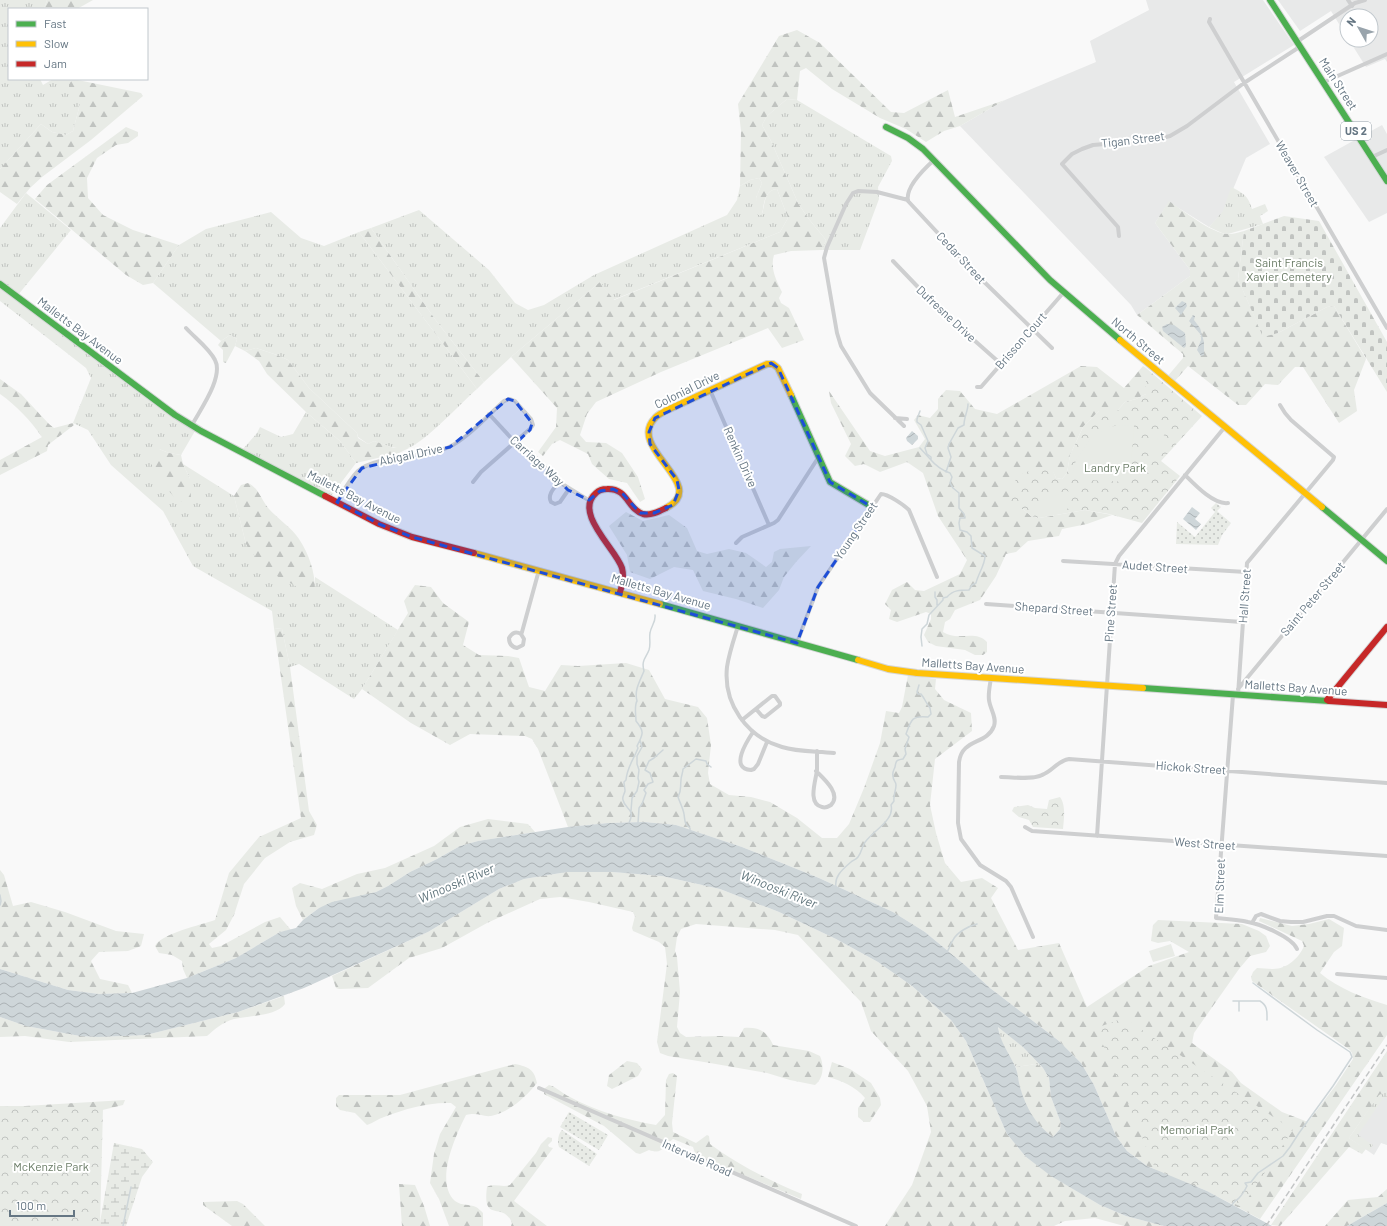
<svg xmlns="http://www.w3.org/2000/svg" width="1387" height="1226" font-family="Barlow,sans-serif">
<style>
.built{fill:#e8e9e9}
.grass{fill:url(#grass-tufts)}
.forest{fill:url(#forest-firs)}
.wetland{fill:url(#wetland-marsh)}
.cemetery{fill:url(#cemetery-stones)}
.park{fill:url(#park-crowns)}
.garden{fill:url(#garden-dots)}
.pitch{fill:#e8ebe6}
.water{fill:url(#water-waves);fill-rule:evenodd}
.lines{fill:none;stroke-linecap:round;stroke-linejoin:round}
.stream{stroke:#ced6d9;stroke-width:1.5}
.fast-casing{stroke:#d5d6d7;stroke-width:8}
.slow-casing{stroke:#d5d6d7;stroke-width:8}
.jam-casing{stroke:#d5d6d7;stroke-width:8}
.street{stroke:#cecfd0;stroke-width:4}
.fast{stroke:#4caf50;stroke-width:6}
.slow{stroke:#ffc107;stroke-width:6}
.jam{stroke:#c62828;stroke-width:6}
.rail{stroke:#c3c5c6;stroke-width:1.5;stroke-dasharray:6 3;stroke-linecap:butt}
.marked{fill:#1d4ed8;fill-opacity:0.2;stroke:#1d4ed8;stroke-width:3;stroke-dasharray:8 5;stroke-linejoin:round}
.labels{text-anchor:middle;stroke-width:4;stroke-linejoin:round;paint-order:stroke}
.shield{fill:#fff;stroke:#939fa8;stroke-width:1}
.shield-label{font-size:11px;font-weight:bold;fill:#657683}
.street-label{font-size:12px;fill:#657683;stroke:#fff}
.park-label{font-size:12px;fill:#687a64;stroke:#fff}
.water-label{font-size:13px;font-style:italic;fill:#60757c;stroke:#fff}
</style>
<defs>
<pattern id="grass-tufts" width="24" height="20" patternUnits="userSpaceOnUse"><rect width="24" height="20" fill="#e8ebe6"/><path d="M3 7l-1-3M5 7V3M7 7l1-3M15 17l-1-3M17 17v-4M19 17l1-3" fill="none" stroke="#c0c3c0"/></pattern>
<pattern id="forest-firs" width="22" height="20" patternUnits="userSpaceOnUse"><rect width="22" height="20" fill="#e8ebe6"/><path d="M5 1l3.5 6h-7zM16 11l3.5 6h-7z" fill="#c0c3c0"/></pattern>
<pattern id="wetland-marsh" width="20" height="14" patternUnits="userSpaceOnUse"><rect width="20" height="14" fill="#e8ebe6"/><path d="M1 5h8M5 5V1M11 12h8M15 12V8" fill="none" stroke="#c0c3c0"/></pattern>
<pattern id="cemetery-stones" width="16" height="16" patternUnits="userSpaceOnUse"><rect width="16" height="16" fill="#e8ebe6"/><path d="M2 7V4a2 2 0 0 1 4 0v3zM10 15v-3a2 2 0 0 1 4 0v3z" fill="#c0c3c0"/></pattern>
<pattern id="park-crowns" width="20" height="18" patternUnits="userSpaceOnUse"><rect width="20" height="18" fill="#e8ebe6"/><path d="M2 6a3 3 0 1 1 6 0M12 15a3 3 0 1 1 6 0" fill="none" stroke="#c0c3c0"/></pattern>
<pattern id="garden-dots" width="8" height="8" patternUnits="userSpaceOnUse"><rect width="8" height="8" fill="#e8ebe6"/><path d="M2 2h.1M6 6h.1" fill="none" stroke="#c0c3c0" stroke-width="1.8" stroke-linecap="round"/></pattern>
<pattern id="water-waves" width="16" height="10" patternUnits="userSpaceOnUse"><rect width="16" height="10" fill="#ced6d9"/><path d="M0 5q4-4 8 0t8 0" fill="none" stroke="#abb2b5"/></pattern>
</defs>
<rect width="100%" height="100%" fill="#f9f9f9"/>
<path class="built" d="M1146 0H1263L1294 45 1234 82 1270 144 1246 158 1224 211 1209 227 1169 202 1155 223 1190 270V276L1137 315 1131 305 960 126 1005 100 1096 62 1090 41 1149 10Z
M1278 0H1387V62L1385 59 1366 67 1349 40H1371V16H1347V37L1331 11 1300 31Z
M1382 125 1387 134V213L1369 222 1324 157Z
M1387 1091V1145L1381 1143 1374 1155 1349 1138Z"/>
<path class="grass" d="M0 0H47L44 9H9V79H40L43 85 53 79H73L69 84 80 97V104L73 131 66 135 52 132 41 124 0 169Z
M787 99 797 100 891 156 892 161 878 187 879 199 860 250H822L826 240 808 218 798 203 771 141 762 125 767 116Z
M759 178 762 183 756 198 762 215C765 204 764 190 777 189L788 218 780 232 613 300 600 282 511 357 484 382 437 322 371 228 419 210 489 270 515 303 528 310 544 305 594 275 727 215 737 200 740 186 750 180Z
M1231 187C1243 193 1248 195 1252 209L1265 204 1268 211 1260 216 1263 224 1228 234 1222 233 1209 227 1223 211Z
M26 193 71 230 18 295 0 281V228Z
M271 212 301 238 324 246 359 232 477 389C463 401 423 444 408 448 396 450 385 445 374 441L368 444 358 437 357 433 309 388 288 360 277 355 256 348 245 351 235 346 237 339 230 335 221 341 153 283 179 245 206 229Z
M0 288 162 410 195 431 181 455 169 453 159 449 190 479 183 464 234 496 246 544 315 589V577L398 630 362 689 354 699 299 664 290 667 282 629 274 628 272 611 193 566 163 511 111 465 88 430 73 423 91 378 86 368 0 301Z
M306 412 340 441 356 463 331 496 242 450 257 433 260 427 281 437 293 434Z
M998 1026 1023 1047 1043 1068 1036 1064 1016 1067C1008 1054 999 1041 998 1026Z
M1387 1091V1099L1384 1097 1358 1135 1373 1145 1369 1151 1349 1138 1379 1094Z"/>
<path class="forest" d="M47 0H93L77 9H44Z
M797 30 820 43 891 112 904 113 948 90 955 117 1005 100 960 126 944 131 926 142 906 129 880 118 832 89 806 68 800 71 797 100 787 99 767 116 762 125 771 141 798 203 808 218 826 240 822 250 791 251 774 255C770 268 776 280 782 292L779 298 781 303 789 308 804 340 782 348 768 328 661 372 596 402 587 414 580 435 586 442 606 443 622 453 638 477 645 499 640 502 627 483 609 479 592 464 588 454 560 440 552 444 543 456 538 452 556 427 557 408 511 357 600 282 614 300 780 232 788 218 777 189C764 190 764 205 762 215H758L756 198 762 183 759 178 750 180 740 186 741 131 738 104 779 36Z
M73 79 141 93 143 96 91 140 42 177 30 188 17 204 0 192V169L41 124 52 132 66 135 73 131 80 104V97L69 91V84Z
M126 127 138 132V136L128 143 116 145 97 158 87 178 88 198 103 215 133 230 179 245 153 283 143 285 126 275 35 199 47 185Z
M1169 201C1182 210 1214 235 1229 234 1234 234 1239 232 1244 231L1238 279 1263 336 1278 333 1327 307 1334 306 1366 359 1354 390 1357 411 1339 423 1303 367H1295L1278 385 1265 384 1246 405H1238L1188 366 1174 382 1167 377 1183 358V354L1137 315 1190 276V270L1155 223Z
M371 228 437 322 484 382 477 389 359 232Z
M230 335 237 339 235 346 226 363 223 362V350L218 345 221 341Z
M256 348 277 355 288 360 309 388 357 433 358 438 368 444 374 441 394 448H409L399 453 356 463 340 441 306 412 267 374 259 361 245 351Z
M1081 366 1097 367 1124 388 1143 366 1146 368V394L1136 399 1125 402 1117 411H1099L1083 427 1070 455 1067 473 1062 479 1056 478 1053 472 1023 509 1031 516 1039 518 1085 510 1112 515 1087 524 1062 529 1059 536 1028 541 1016 552 1006 554 996 576 980 600 955 610 950 619 945 622 943 632C958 642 975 629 987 642V652L983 655H975L965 650 936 646 928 642 924 635 931 619V614L926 612 897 622 889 619 891 610 885 604 892 590 907 582 915 590 924 591 960 574 967 560 938 516 923 473 907 462 880 472 864 464 855 466 845 456 851 444 831 403 829 391 870 451 885 456 919 447 925 439 914 420 918 415 930 418 938 409V399L946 390 960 391 975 409 997 414Z
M0 379 21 394 49 424 54 428 73 423 74 425 48 445 47 451 0 475V460L42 437C30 420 17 406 0 394Z
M159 449 169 453 181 455 183 464 190 479 191 498 187 503 177 500 157 478 151 463 155 451Z
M248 483C259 488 261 500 269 509 278 519 292 528 299 539 309 554 315 572 315 589L303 590 264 569 246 544 234 496 241 485Z
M626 512 643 521 669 515 687 528 697 551 707 554 729 549 746 553 766 567 772 562 774 552 780 549 811 546 796 562 784 577 779 590 763 608 736 599 703 591 693 570 674 567 650 579 630 572 627 555 609 526Z
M415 585 431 587 443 603 469 622 463 645 479 655 508 656 519 658 529 687 545 691 561 665 578 666 626 663 649 670 665 699 698 707 707 718 711 745 708 773 710 784 729 795 751 797 770 802 797 818 822 838H837L849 824 864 788 880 743 886 711 899 713 902 707 908 675 936 679 935 689 944 700 971 713 972 731 935 759 930 805 936 833 945 863 961 882 982 878 998 888 991 898 1018 950 1059 943 1087 1007 1149 966 1189 952 1170 941 1158 943 1151 941 1153 925 1158 920 1242 924 1259 931 1266 936 1270 946 1266 952 1250 956 1239 969 1194 1033 1192 1043 1232 1072 1241 1083 1282 1112 1308 1122 1336 1085 1353 1059 1352 1053 1350 1050 1252 981 1251 977 1253 972 1257 968C1263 968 1268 969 1273 969 1287 969 1299 958 1304 946L1302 941 1259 921 1260 918 1292 926 1309 924 1329 919 1344 928 1342 946 1334 952 1320 973C1339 989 1364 998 1387 1005V1035L1260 1219 1207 1191 1147 1166 1127 1151 1116 1136 1094 1085 1081 1063 1059 1041 990 988 966 966 925 932 893 912 819 878 742 847 676 825 644 822 608 823 568 827 538 749 532 739 525 736 470 734 450 745 411 723 362 689 408 613 404 601Z
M274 628 282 629 290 667 309 811 317 825 314 835 290 842 265 858 244 884 234 915 226 930 209 944 212 948 221 946 265 922 280 917 291 930 280 932 236 958 187 978 183 969 182 961 172 955 159 953 155 946C162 933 201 925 215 920L229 873 259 837 301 818Z
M488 819 528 824 535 832 478 841 460 846 437 859 410 872 388 886 376 892 319 908 303 920 296 906 292 888 300 883 322 889 357 874 385 868 434 846 460 827Z
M0 870 4 875 13 906 31 902 65 912 116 931 144 934 141 946 128 951 99 952 91 961 100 979 128 985 132 993 99 994 68 990 0 969Z
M567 872H612L662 876 720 889 779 912 836 939 878 962 912 986 951 1020 966 1041 1007 1134 1026 1157 1052 1176 1100 1205 1126 1216 1164 1226H1124L1095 1218 1065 1221 1054 1226H885L912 1185 931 1132 927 1106 908 1071 871 1031 861 1002 798 935 775 930 696 924 681 929 677 937 675 951 677 957 680 992 677 1027 680 1033 686 1037 720 1036 739 1037 744 1028C759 1027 767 1031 773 1045L809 1051 820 1056C824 1065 824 1078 815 1085L790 1080 767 1073 710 1063 668 1056 660 1053 657 1042 667 964 665 947 659 942 633 931 632 928 635 916 633 912 589 902 560 897 540 899 487 923 442 948 409 958 368 988 339 989 336 988 332 976 428 932 499 889 524 879Z
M284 996 285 1004C277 1016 247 1016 234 1019 223 1022 215 1029 207 1036L69 1042 25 1036 0 1037V1017L26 1026 80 1036 98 1037 146 1035 238 1012Z
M1387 1051V1091L1379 1095 1349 1138 1366 1149 1362 1154 1349 1147 1280 1226 1271 1225Z
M627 1061 637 1063 642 1069 638 1076 612 1089 607 1086 609 1075Z
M832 1062 850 1069 871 1083 880 1098 881 1105 870 1122H864L858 1117V1108L865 1098C855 1086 842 1081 828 1077Z
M515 1064C529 1067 534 1069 537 1083 526 1097 508 1113 491 1116 482 1117 478 1112 466 1115 456 1135 434 1182 455 1201 462 1206 469 1204 476 1207 478 1208 481 1211 483 1213V1226H449L439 1199 430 1183 434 1154 440 1134 456 1107 451 1103C428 1102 405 1109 384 1117 378 1119 373 1123 367 1125L355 1113 340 1110 336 1106V1098L339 1095H400Z
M1036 1064 1043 1068 1049 1078 1051 1097 1061 1123 1060 1129 1053 1137C1048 1133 1042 1129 1038 1125 1024 1109 1019 1087 1016 1067Z
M673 1073 677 1076 672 1123 673 1132 696 1143 707 1135 709 1136 710 1144C738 1165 769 1180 802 1194L801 1199 703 1158 695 1153 693 1147 673 1139C663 1146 663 1155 649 1150L640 1154 636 1153 604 1126 544 1094V1089L549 1085C557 1087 563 1094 570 1097 595 1111 628 1120 656 1125L665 1115 666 1080 669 1074Z
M125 1100 123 1105 82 1115 0 1106H25Z
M548 1137 552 1138V1141L548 1145 549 1147 553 1148 514 1201 547 1226H511L512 1223C503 1200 482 1225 487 1187 495 1183 502 1188 510 1185L536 1153 541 1144Z
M399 1184 415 1185 424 1206 430 1226H402Z
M1387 1189V1203L1347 1226H1325L1348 1200 1378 1197Z
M237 1201 243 1204 265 1226H232L203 1205V1202Z"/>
<path class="wetland" d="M114 1143 142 1149 153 1162 142 1177 126 1226H99L100 1222Z"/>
<path class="cemetery" d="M1284 216 1319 221 1387 342V392L1334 306 1327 307 1278 333 1263 337 1238 279 1244 231Z"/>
<path class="park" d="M1146 368 1202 416 1161 461 1180 476 1142 523 1109 514 1085 510 1039 518 1031 516 1023 509H1013L1008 503C1016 472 1015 476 1045 467L1053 471 1056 478 1062 479 1067 473 1070 455 1083 427 1099 411H1117L1125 402 1136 399 1146 394Z
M1060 797C1066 805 1064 819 1063 829L1033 827 1029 820 1019 817 1012 811 1014 807 1028 805 1035 808 1047 809 1049 800Z
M1124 1018 1293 1130 1242 1207 1223 1199 1195 1184 1186 1182 1175 1183 1158 1175 1096 1028Z
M0 1106 103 1108 100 1226H0Z"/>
<path class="garden" d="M1216 503 1221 507 1217 511 1231 523 1222 535 1218 545 1176 544 1177 522 1195 537 1215 512 1211 508Z
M569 1112 608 1135 599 1150 560 1127Z
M562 1130 597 1154 589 1166 559 1147C557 1142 558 1134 562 1130Z"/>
<path class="pitch" d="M1122 425 1134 426 1130 478 1127 482 1071 479 1076 460 1090 439 1107 427Z
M1157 429 1168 439 1164 444 1152 435Z
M1150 438 1162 447 1157 452 1146 443Z
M1068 491 1073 507 1040 517 1038 515 1034 504 1035 502Z
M1171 944 1175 956 1153 962 1149 951Z"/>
<path class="water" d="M1182 301 1186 303 1187 306 1181 315 1175 308Z
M1193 315 1195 316 1194 320 1200 328 1204 342V355L1201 356 1197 350 1201 340V335L1189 321Z
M1167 324 1174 325 1185 333 1186 346 1184 348 1163 331 1162 327Z
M912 431 918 436V439L912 445 907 441 906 438Z
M1192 507 1200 513 1195 519 1201 524 1196 530 1183 519Z
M644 822 676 825 742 847 819 878 893 912 925 932 966 966 990 988 1059 1041 1081 1063 1094 1085 1116 1136 1127 1151 1147 1166 1207 1191 1272 1226H1164L1126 1216 1100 1205 1051 1176 1026 1157 1007 1134 966 1041 951 1020 912 986 878 962 836 939 779 912 720 889 662 876 612 872H567L524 879 499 889 428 932 304 988 238 1012 146 1035 98 1037 80 1036 26 1026 0 1017V969L68 990 99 994 132 993 187 978 236 958 280 932 296 928 303 920 319 908 332 902 376 892 388 886 410 872 437 859 460 846 478 841 568 827 608 823ZM998 1027 1023 1047 1043 1068 1049 1078 1051 1097 1061 1123 1060 1129 1053 1137C1035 1124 1026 1108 1020 1087 1018 1080 1018 1072 1015 1066 1009 1053 1000 1042 998 1027Z
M1387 1203V1226H1347Z"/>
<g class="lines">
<path class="stream" d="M920 411 917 419V422L921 425 928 441 925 448 927 454 931 457V460C935 465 943 471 950 473L952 477 950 483 953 488 959 493V508L964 514 965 518H960L959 523 960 530 967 532 971 536 972 548 985 556C985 565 978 574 976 583L972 585 969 590C960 590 953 590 947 597L943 598V600L929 615 927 624 922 629 921 637 922 646
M920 448 931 460
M946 472 951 457 948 448 949 444 958 428 964 425C964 417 968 411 968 404
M935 592V597L937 600V605
M631 811 632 798 637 791 639 782 638 778 639 770 637 764V756L642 747 640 740
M629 823C636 808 625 810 623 800 622 797 624 795 625 791 625 788 624 785 624 782L626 780C627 767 634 759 638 748L637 746C643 734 645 732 636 721 636 715 634 706 637 701 634 690 640 681 644 671 641 660 646 658 649 650 651 644 649 638 650 633 651 626 656 622 655 615
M638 823 639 808 642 804 646 793 644 790 648 784 653 782 650 773 645 770 649 761 654 758 663 750
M690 831V828C684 824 685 820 684 814 683 808 680 803 678 797 682 789 680 788 681 780 681 776 683 773 683 769L696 759 706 761 707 764 711 767
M836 887C834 876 843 869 851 862 853 860 856 860 858 857 862 852 862 845 866 841 874 830 895 820 891 805L894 801C893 796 896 791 896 785 896 781 893 781 893 776 892 772 894 770 895 767 896 761 896 760 903 759L906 754 905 749 909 737 906 734C911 720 912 715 928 717L931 714 930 708C926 703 925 699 921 694H918L917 692 919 685
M0 895 1 901 0 905
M947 952C950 948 950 944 953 940 957 932 969 926 977 924
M1233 1001H1260C1268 1006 1267 1012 1267 1020
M1239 1001V1011
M1232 1205C1234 1201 1236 1201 1239 1198 1242 1195 1245 1190 1247 1186L1245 1183 1251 1182 1258 1173 1283 1156 1290 1147 1299 1133 1333 1086 1352 1057 1350 1052 1317 1030 1253 983
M123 1226 131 1187"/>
<g class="fast-casing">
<path id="fast" d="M1270 0 1387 181
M886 127 908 138 923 149 1050 280 1120 340
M0 284 175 415 201 431 325 496
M791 395 830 482 872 507
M1322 507 1387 561
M660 604 858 660
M1143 688 1329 701"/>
</g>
<g class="slow-casing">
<path id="slow" d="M1120 340 1322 507
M666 508C711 485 625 448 655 418 657 415 662 413 665 411L767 364H773L778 368 791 395
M474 553 660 604
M858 660 888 669 917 673 1143 688"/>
</g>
<g class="jam-casing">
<path id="jam" d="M325 496 379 524 412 537 474 553
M620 592C623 584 624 576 622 568 616 549 573 513 596 493 599 490 603 489 607 489 628 488 627 509 643 514 651 516 660 511 666 508
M1327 700 1387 627
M1329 701 1387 705"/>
</g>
<path class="street" d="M1348 0 1352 6
M1210 19 1209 22 1387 328
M1298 41 1355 3 1365 0
M1324 82 1387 54
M1372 157 1387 150
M934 160C924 169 905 187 908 201L976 274 1052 348
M1119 236 1118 227 1062 164 1072 154 1082 149 1093 145 1154 140 1170 136 1187 126 1244 83 1301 46
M893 261 939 309 1001 364
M186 328C195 338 209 348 215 360 224 377 200 410 192 425
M977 387H981L1064 292
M710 390 769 525
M489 414 513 440 536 458 559 482 590 501
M895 418 907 419
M904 426 870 393 841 346 837 333 824 258 827 247 846 204 853 193 858 191 877 192 908 200
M1185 475C1195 485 1214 505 1228 503
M559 482C554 488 547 495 551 502L555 504 560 502 569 489
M337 502C343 492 349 480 358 471 375 455 426 458 449 447 468 438 488 415 504 401L510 399 515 401 531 419 533 425 531 428 481 472 473 482
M736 543 742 537 774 523 778 520 818 458
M1063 561 1246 572
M986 604 1242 622
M738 626C734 639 729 653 727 667 723 704 747 737 782 747 798 752 817 751 834 753
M521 634 524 639 523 645 517 648C512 647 509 644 509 638 512 633 516 631 521 634L522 632 539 570
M797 643 818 587 881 494C888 494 904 505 909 510L937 577
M991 678C990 685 988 693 989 700 990 709 997 717 994 726 987 745 962 738 959 762L958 823 961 839 980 865 1006 881 1011 887 1033 937
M1238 689 1387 509
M1233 695 1216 918C1226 919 1237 919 1248 922 1260 924 1292 937 1297 949
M1238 695 1247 563 1333 460 1334 457 1291 420 1285 413 1280 405
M742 720 772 696H775L780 703V705L765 717 762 716 756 709
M753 732C747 741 729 769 751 770L754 769 758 764 767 742
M816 771C823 778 842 794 831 805 828 807 825 808 822 807 807 804 816 780 817 770 817 764 817 758 817 751
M1001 777C1013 777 1033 780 1042 775 1053 771 1057 761 1069 759L1387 783
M1025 827 1032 831 1387 856
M1097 836 1115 564 1119 556 1224 428
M1252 923 1256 916 1261 914 1280 921 1291 922H1303L1327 916H1334L1356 926 1387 930
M1337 974 1387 978
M539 1088 856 1226"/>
<use href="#fast" class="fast"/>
<use href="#slow" class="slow"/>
<use href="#jam" class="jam"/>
<path class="rail" d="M1266 1226 1387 1045"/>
</g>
<path class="marked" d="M771 363 778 368 830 482 872 507 818 587 797 643 412 537 379 524 337 502 362 468 450 447 508 399 515 401 532 423 530 430 516 443 536 458 568 490 589 500 600 491 613 489 623 494 640 513H654L673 505 679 490 677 480 650 444 649 432 655 418Z"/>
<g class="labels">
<rect class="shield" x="1341" y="122" width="30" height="18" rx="3"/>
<g class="shield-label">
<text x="1356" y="135">US 2</text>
</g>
<g class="street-label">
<text transform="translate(1338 84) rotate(57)" y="4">Main Street</text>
<text transform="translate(1133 140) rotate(-7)" y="4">Tigan Street</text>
<text transform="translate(1297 174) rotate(60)" y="4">Weaver Street</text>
<text transform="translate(961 258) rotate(47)" y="4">Cedar Street</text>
<text transform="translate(946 314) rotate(43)" y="4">Dufresne Drive</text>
<text transform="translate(80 331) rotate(37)" y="4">Malletts Bay Avenue</text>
<text transform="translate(1021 341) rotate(-49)" y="4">Brisson Court</text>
<text transform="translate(1138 341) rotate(40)" y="4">North Street</text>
<text transform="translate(687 390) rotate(-26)" y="4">Colonial Drive</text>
<text transform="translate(411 455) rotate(-12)" y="4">Abigail Drive</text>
<text transform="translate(740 457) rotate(66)" y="4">Renkin Drive</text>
<text transform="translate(537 461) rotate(42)" y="4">Carriage Way</text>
<text transform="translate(354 497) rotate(27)" y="4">Malletts Bay Avenue</text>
<text transform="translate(856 531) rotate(-56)" y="4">Young Street</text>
<text transform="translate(1155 567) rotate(4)" y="4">Audet Street</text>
<text transform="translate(661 592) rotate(16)" y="4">Malletts Bay Avenue</text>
<text transform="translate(1245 596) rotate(-86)" y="4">Hall Street</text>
<text transform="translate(1313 599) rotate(-50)" y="4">Saint Peter Street</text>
<text transform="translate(1054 609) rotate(4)" y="4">Shepard Street</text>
<text transform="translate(1111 613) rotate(-86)" y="4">Pine Street</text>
<text transform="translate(973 666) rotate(4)" y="4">Malletts Bay Avenue</text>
<text transform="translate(1296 688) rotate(4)" y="4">Malletts Bay Avenue</text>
<text transform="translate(1191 768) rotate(4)" y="4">Hickok Street</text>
<text transform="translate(1205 844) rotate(4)" y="4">West Street</text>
<text transform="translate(1220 886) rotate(-88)" y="4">Elm Street</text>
<text transform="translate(697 1158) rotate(24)" y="4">Intervale Road</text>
</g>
<g class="park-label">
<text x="1289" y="267">Saint Francis<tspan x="1289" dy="14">Xavier Cemetery</tspan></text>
<text x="1115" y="472">Landry Park</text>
<text x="1197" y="1134">Memorial Park</text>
<text x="51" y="1171">McKenzie Park</text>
</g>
<g class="water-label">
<text transform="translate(456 883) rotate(-23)" y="5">Winooski River</text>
<text transform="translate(779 889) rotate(22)" y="5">Winooski River</text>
</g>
</g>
<rect x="8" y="8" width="140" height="72" fill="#ffffff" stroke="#c1c8cd"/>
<rect x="16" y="21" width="20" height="6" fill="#4caf50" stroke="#c1c8cd"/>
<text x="44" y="28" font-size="12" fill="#657683">Fast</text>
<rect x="16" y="41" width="20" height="6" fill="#ffc107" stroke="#c1c8cd"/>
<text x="44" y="48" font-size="12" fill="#657683">Slow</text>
<rect x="16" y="61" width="20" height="6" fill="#c62828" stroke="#c1c8cd"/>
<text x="44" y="68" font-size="12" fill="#657683">Jam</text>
<g transform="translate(1359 28) rotate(309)"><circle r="19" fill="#ffffff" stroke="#c1c8cd"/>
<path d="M0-3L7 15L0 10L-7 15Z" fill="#99a4ac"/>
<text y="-6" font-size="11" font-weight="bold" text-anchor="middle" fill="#657683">N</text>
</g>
<path d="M10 1210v6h64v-6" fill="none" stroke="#657683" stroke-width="2"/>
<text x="16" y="1210" font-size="12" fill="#657683" stroke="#ffffff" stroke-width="3" paint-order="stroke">100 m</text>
</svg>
